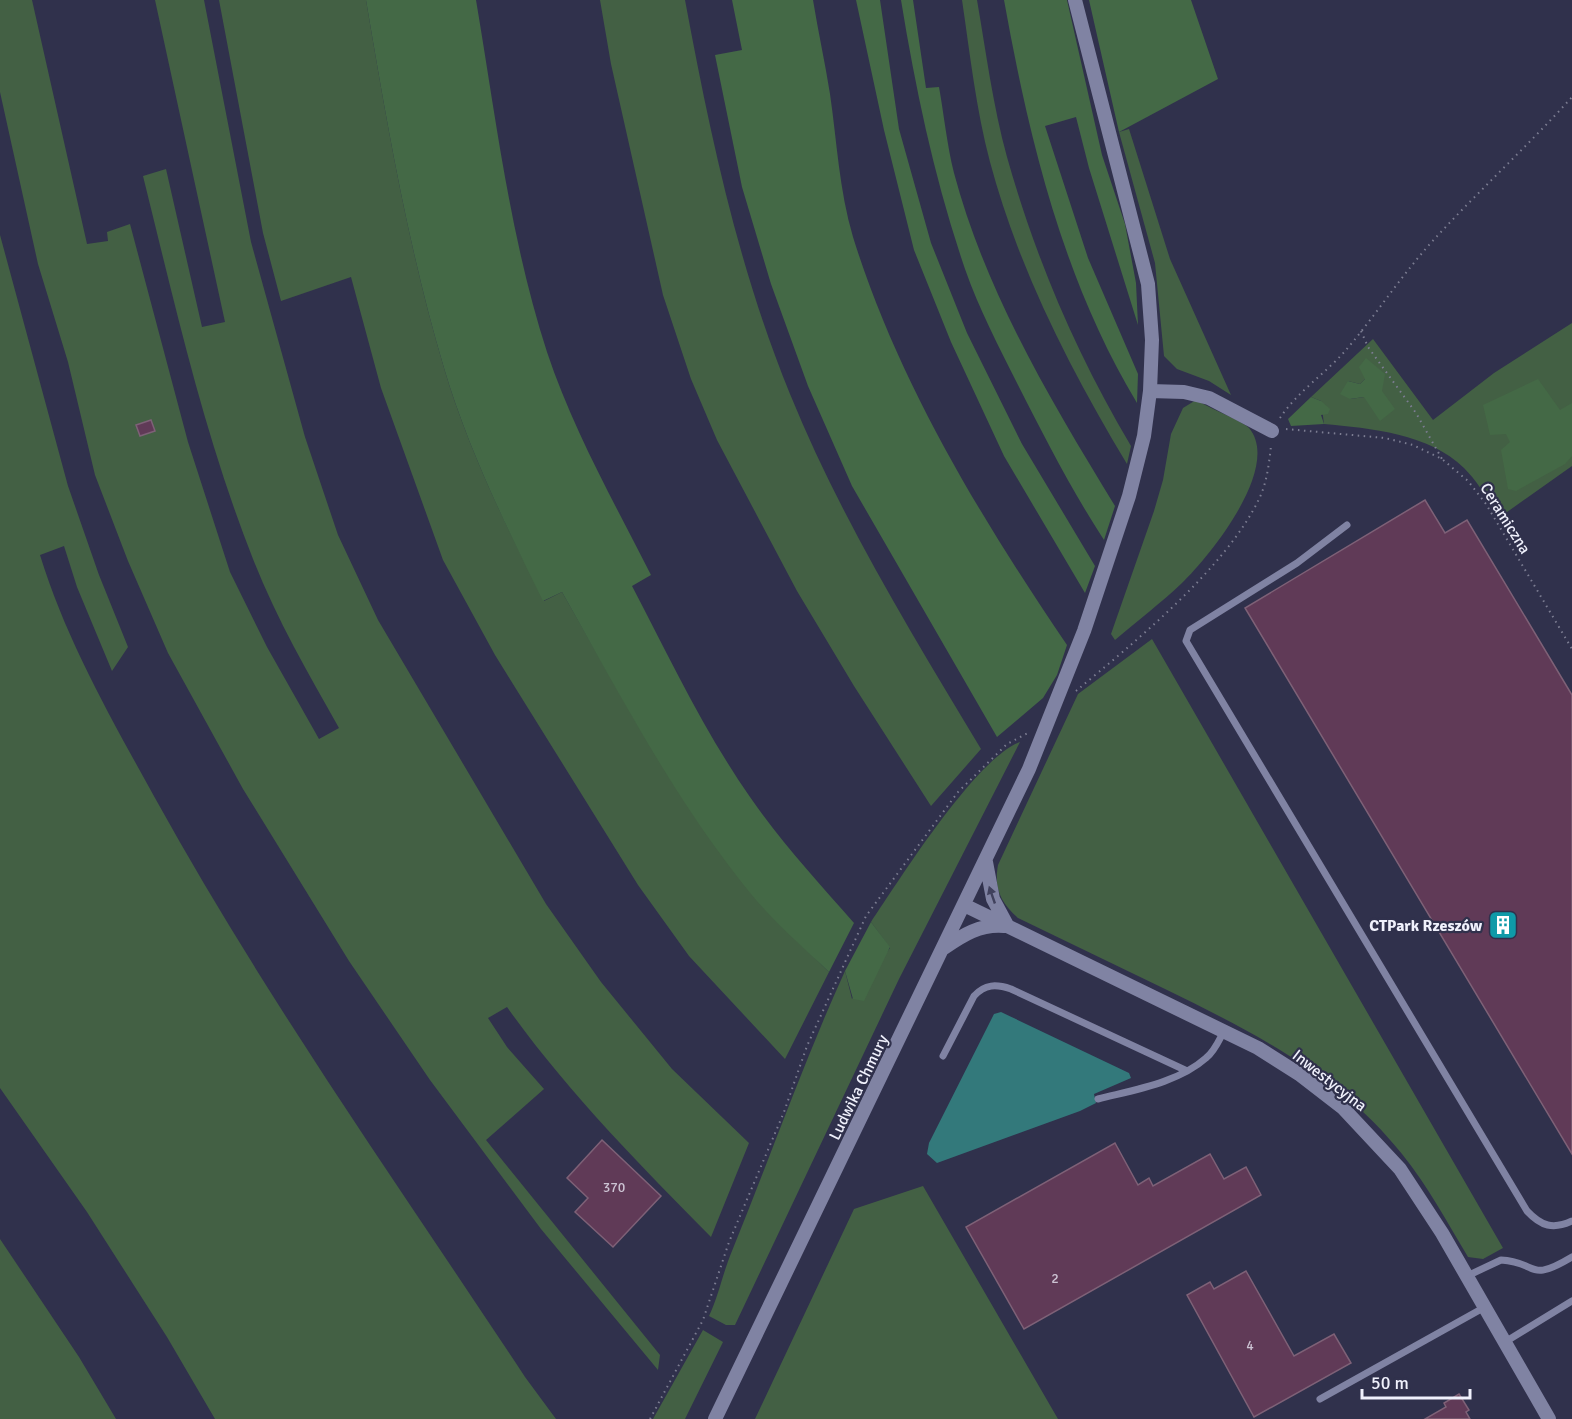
<svg xmlns="http://www.w3.org/2000/svg" width="1572" height="1419" font-family="Signika,sans-serif">
<style>
.green{fill:#436044;fill-rule:evenodd}
.forest{fill:#446946}
.water{fill:#33797b}
.building{fill:#603a57;stroke:#7e6177;stroke-width:1.5}
.lines{fill:none;stroke-linecap:round;stroke-linejoin:round}
.path{stroke:#7c7d92;stroke-width:2;stroke-dasharray:1.5 4.5;stroke-linecap:butt}
.lane{stroke:#8083a3;stroke-width:7}
.street{stroke:#8083a3;stroke-width:14}
.oneway{fill:#40415d}
.labels{text-anchor:middle;stroke-width:4.5;stroke-linejoin:round;paint-order:stroke}
.number-label{font-size:14px;fill:#ccc3d3}
.street-label{font-size:16px;fill:#f0f1fc;stroke:#30314c}
.poi-label{font-size:16px;font-weight:bold;fill:#f0f1fc;stroke:#30314c;text-anchor:end}
</style>
<rect width="100%" height="100%" fill="#30314c"/>
<path class="green" d="M0 0H32L87 244 108 241 107 232 130 224 188 442 230 572 267 647 319 739 339 728C308 673 276 618 253 559 204 435 175 305 143 176L166 169 202 327 225 322 155 0H204L251 242 305 437 338 535 378 620 546 904 601 982 672 1069 749 1143 711 1237C639 1164 566 1090 507 1007L488 1018 507 1047 544 1089 486 1140 660 1355 658 1370 541 1229 430 1080 349 961 243 789 168 653 128 561 95 475 68 362 38 264 0 92Z
M219 0H366C387 124 408 247 444 368 468 449 506 526 544 601L562 592 636 722 791 935 829 972 785 1059 689 956 638 885 495 655 443 560 381 388 351 277 281 301 263 233Z
M600 0H685C710 134 738 267 790 394 841 519 912 634 981 749L931 806 854 686 797 591 717 440 691 379 663 295 611 64Z
M962 0H977C986 52 993 106 1007 157 1036 260 1077 355 1131 446L1127 464C1070 369 1019 270 990 162 976 109 970 54 962 0Z
M1129 129 1170 259 1231 395 1209 381 1177 369 1164 356 1155 263 1119 132Z
M0 235 68 486 99 575 128 647 112 671 77 587 64 546 40 555C66 640 112 720 155 798 266 999 399 1186 525 1377L556 1419H215L167 1337 87 1212 0 1088Z
M1572 323V466L1500 517C1489 501 1478 482 1464 468 1430 434 1370 428 1324 424L1321 401 1311 397 1373 339 1433 420 1494 373ZM1365 379 1364 397 1350 399 1348 381 1360 384Z
M1196 400C1205 406 1244 422 1249 428 1282 467 1210 556 1182 583 1161 603 1137 621 1115 640L1111 634 1154 511 1163 480 1171 434 1183 408Z
M1152 639 1503 1248 1483 1259 1468 1257C1447 1222 1428 1186 1402 1154 1340 1076 1253 1032 1165 989 1116 965 1067 942 1018 918 1000 902 994 888 998 865L1078 694Z
M1020 742 899 979 735 1325H726L709 1316C719 1295 723 1272 732 1251 770 1158 803 1063 845 971L852 999 890 948 871 922C900 879 975 759 1020 742Z
M923 1186 1058 1419H755L854 1209Z
M0 1239 79 1357 116 1419H0Z
M703 1330 723 1342 685 1419H653Z"/>
<path class="forest" d="M366 0H476C496 118 510 238 547 352 573 430 614 502 651 575L632 586C669 657 704 731 750 797 781 842 818 882 854 923L829 972C803 947 774 922 751 894 676 802 620 695 562 592L543 601C506 526 468 449 444 368 408 247 387 124 366 0Z
M732 0H813C818 31 825 62 830 94 837 142 839 189 853 237 898 382 982 520 1067 645L1057 675 1043 698 997 737 852 486 808 386 771 284 742 187 715 55 742 50Z
M856 0H880L899 129 931 243 967 333 1022 444 1095 566 1085 593 1004 456 951 342 914 250 884 130Z
M901 0H913L926 88 939 87C944 115 947 145 954 173 986 293 1051 401 1115 506L1104 540C1072 491 1045 438 1018 385 999 347 979 309 965 269 935 181 916 92 901 0Z
M1004 0H1067L1102 155 1125 224 1136 283 1138 325 1089 168 1076 117 1045 126 1088 258 1138 374 1137 403C1063 280 1029 139 1004 0Z
M1089 0H1191L1218 79 1119 132Z
M1366 358 1385 374 1382 391 1395 409 1380 421 1364 397 1350 399 1340 394 1348 381 1360 384 1365 379 1359 367Z
M1538 379 1560 410 1572 403V456L1565 464 1516 491 1508 489 1501 450 1510 442 1506 434 1490 435 1483 405Z
M1311 397 1321 401 1330 409 1328 414 1321 415 1324 424 1291 426 1288 419Z
M871 922 890 947 864 1001 853 999 845 971Z"/>
<path class="water" d="M1001 1012 1129 1073 1131 1078 1094 1094 1096 1103 1080 1111 937 1163 927 1154 929 1143 994 1014Z"/>
<path class="building" d="M151 420 155 431 140 436 136 425Z
M1425 500 1445 533 1467 520 1572 695V1154L1245 608Z
M602 1140 661 1196 613 1247 575 1212 588 1198 567 1178Z
M1115 1143 1138 1185 1149 1178 1153 1186 1210 1154 1224 1179 1246 1167 1261 1195 1024 1329 966 1227Z
M1246 1271 1294 1356 1334 1334 1351 1363 1254 1417 1187 1295 1210 1282 1214 1289Z
M1459 1394 1469 1410 1466 1412 1470 1419H1425L1446 1407 1444 1403Z"/>
<g class="lines">
<path class="path" d="M1361 331 1368 347 1416 413 1442 459
M1280 418C1296 393 1326 373 1346 350 1375 316 1399 279 1429 245 1475 194 1526 148 1572 97
M1286 429 1385 438 1413 445 1442 459 1468 481 1486 504 1572 649
M1076 691C1135 642 1226 568 1259 499 1267 483 1269 463 1271 446
M650 1419 703 1320 729 1242 784 1112 807 1046 866 916 958 792 1007 744 1028 733"/>
<path class="lane" d="M1347 525 1297 563 1190 630 1186 641 1527 1211C1541 1226 1553 1230 1572 1221
M943 1056 974 996C985 984 996 984 1011 989L1185 1070
M1098 1099C1133 1090 1178 1083 1206 1058 1215 1051 1219 1040 1224 1031
M1467 1276 1501 1260C1539 1262 1527 1284 1572 1257
M1505 1342 1572 1301
M1320 1399 1485 1307"/>
<path class="street" d="M1150 391 1184 392 1209 398 1272 431
M986 862 993 899 1007 925
M964 905 1258 1048 1299 1074 1343 1108 1400 1169 1442 1233 1549 1419
M944 948C963 935 980 924 1004 926
M715 1419 1029 769 1084 631 1129 496 1144 436 1150 391 1152 340 1148 284 1075 0"/>
</g>
<defs><path id="oneway-solid" d="M-6-.8H1V-3.2L6.5 0L1 3.2V.8H-6Z" transform="scale(1.5)"/></defs>
<use class="oneway" href="#oneway-solid" transform="translate(992 895) rotate(-109)"/>
<defs>
<g id="building-square" transform="scale(1.5)"><rect x="-9" y="-9" width="18" height="18" rx="4" fill="#0f9aa8" stroke="#30314c"/><path d="M-4-6H4V6H1V3H-1V6H-4ZM-2.5-4.3h1.7v1.8h-1.7ZM.8-4.3h1.7v1.8H.8ZM-2.5-1h1.7V.8h-1.7ZM.8-1h1.7V.8H.8Z" fill="#fff"/></g>
</defs>
<g fill-rule="evenodd">
<use href="#building-square" x="1503" y="925"/>
</g>
<g class="labels">
<g class="number-label">
<text x="614" y="1192">370</text>
<text x="1055" y="1283">2</text>
<text x="1250" y="1350">4</text>
</g>
<g class="street-label">
<text transform="translate(1506 518) rotate(58)" y="6">Ceramiczna</text>
<text transform="translate(1330 1080) rotate(38)" y="6">Inwestycyjna</text>
<text transform="translate(858 1087) rotate(-64)" y="6">Ludwika Chmury</text>
</g>
<g class="poi-label">
<text x="1482" y="931">CTPark Rzeszów</text>
</g>
</g>
<path d="M1362 1389v9h108v-9" fill="none" stroke="#f0f1fc" stroke-width="3"/>
<text x="1371" y="1389" font-size="18" fill="#f0f1fc" stroke="#30314c" stroke-width="4.5" paint-order="stroke">50 m</text>
</svg>
